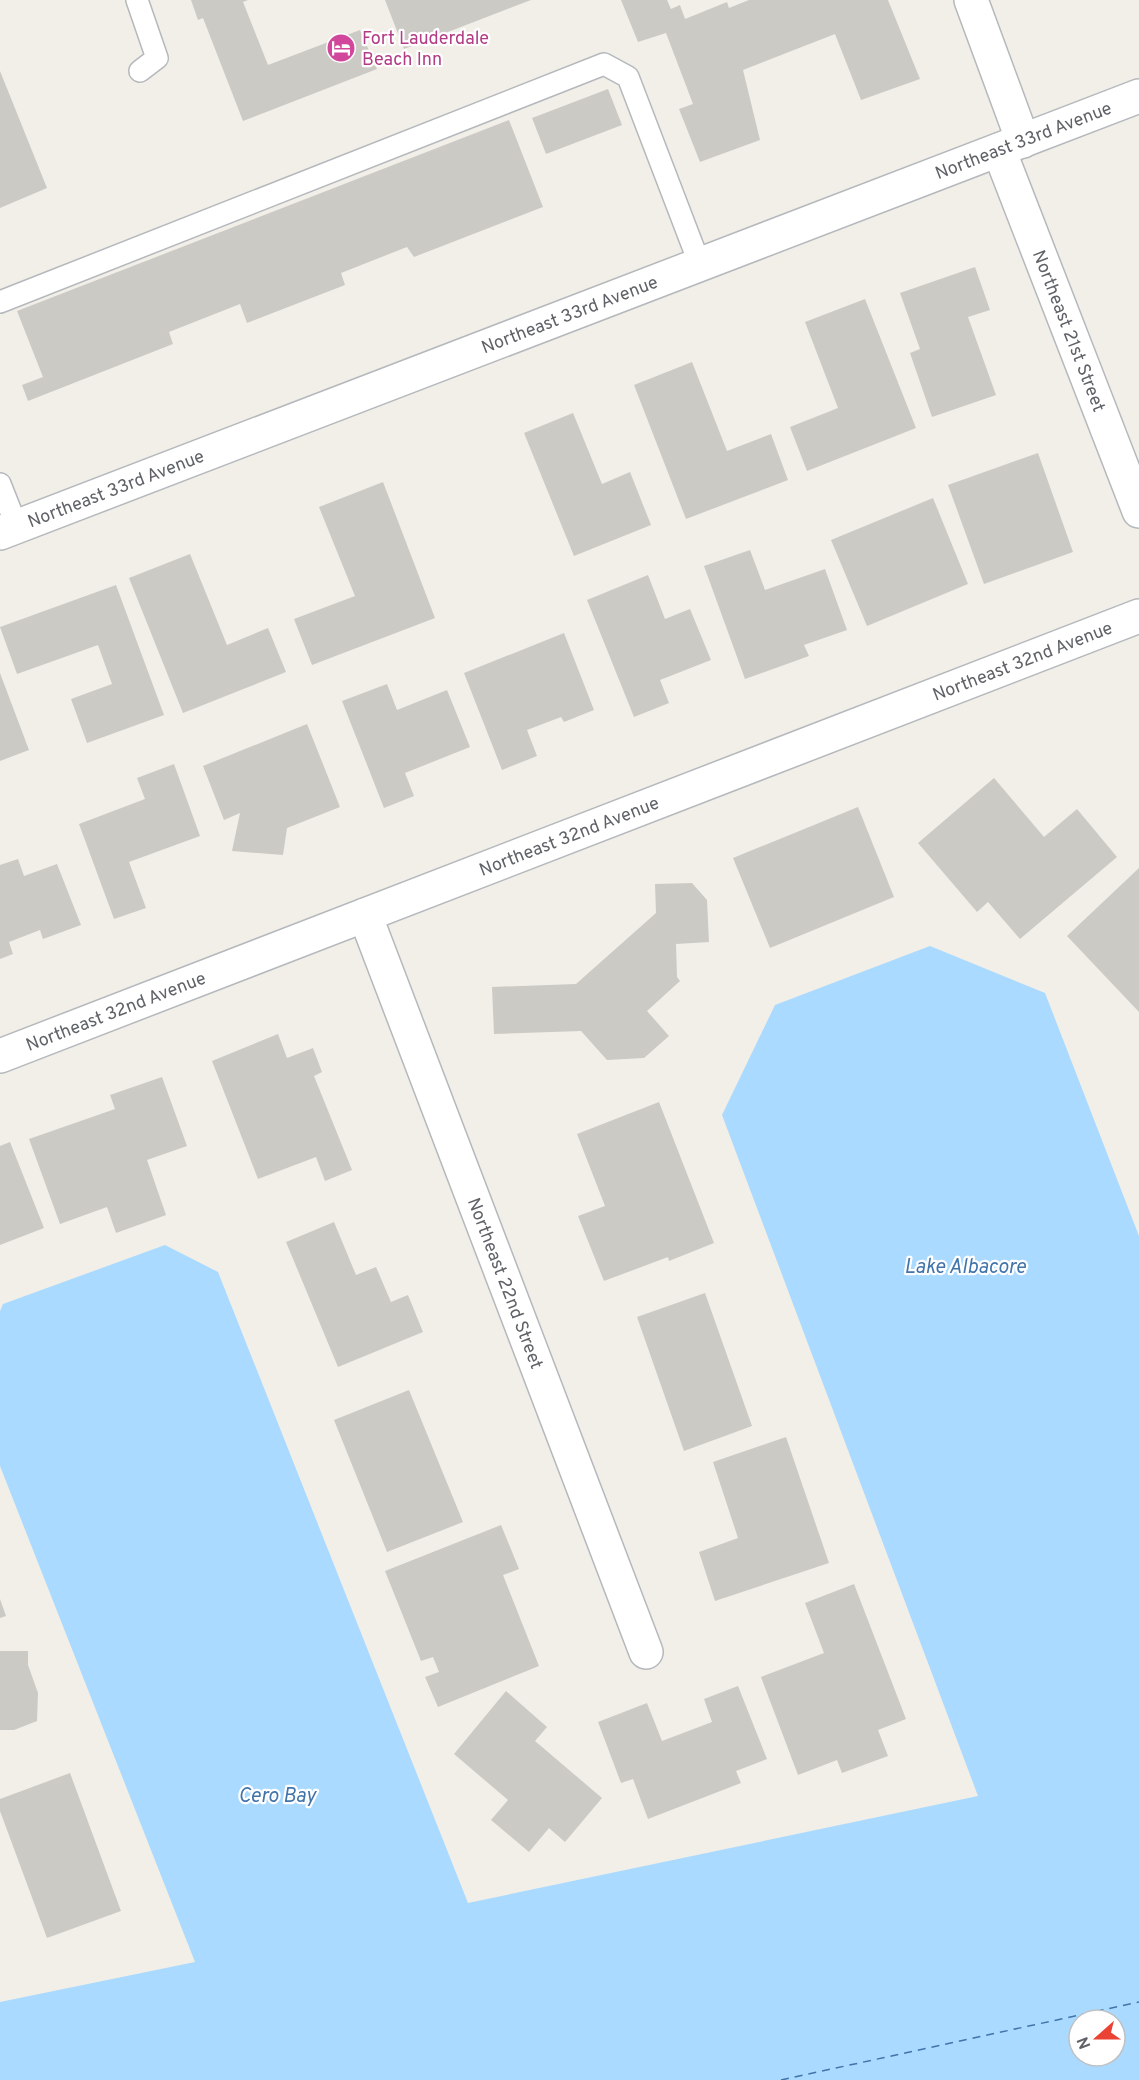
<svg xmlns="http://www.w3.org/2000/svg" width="1139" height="2080" font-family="Overpass,sans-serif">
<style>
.water{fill:#aadaff;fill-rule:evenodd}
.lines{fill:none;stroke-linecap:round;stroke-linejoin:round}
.ferry{stroke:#4174aa;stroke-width:1.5;stroke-dasharray:8 6;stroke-linecap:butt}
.building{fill:#cccac5}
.service-casing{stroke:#b5b8bc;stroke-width:24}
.minor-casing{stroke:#b5b8bc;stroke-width:36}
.service{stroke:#fff;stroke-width:21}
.minor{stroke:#fff;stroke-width:33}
.labels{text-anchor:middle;stroke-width:4.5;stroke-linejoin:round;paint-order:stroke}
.hotel-label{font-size:18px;fill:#b23c85;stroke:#fff;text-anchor:start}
.street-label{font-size:18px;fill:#5f6368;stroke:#fff}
.water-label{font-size:20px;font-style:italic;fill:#4174aa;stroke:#fff}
</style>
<rect width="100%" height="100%" fill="#f1efe8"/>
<path class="water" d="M930 946 1045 993 1139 1236V2080H0V2002L195 1962 0 1466V1311L3 1304 165 1245 218 1272 468 1903 978 1796 722 1115 775 1005ZM1079 2020H1115V2056H1079Z"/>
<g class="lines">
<path class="ferry" d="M781 2080 1139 2002"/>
</g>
<path class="building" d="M191 0H248L243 2 268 65 360 30 377 69 243 121 203 18 198 20Z
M385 0H531L404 49Z
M621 0H667L671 9 680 5 685 19 727 2 729 8 749 0H888L920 79 861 100 835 34 743 70 760 140 700 162 679 109 693 104 666 33 638 42Z
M0 71 47 188 0 208Z
M608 89 622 125 546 154 532 118Z
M509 120 543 207 414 257 407 247 341 273 345 285 247 323 240 304 169 332 173 344 28 401 22 385 43 377 17 311Z
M975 267 990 310 968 317 996 395 932 417 910 353 920 349 900 293Z
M865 299 916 428 807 471 790 427 838 408 805 322Z
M692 362 727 451 771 434 788 480 686 519 634 385Z
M573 413 602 484 630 472 651 525 574 556 524 433Z
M1038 453 1073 552 984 584 948 485Z
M383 482 435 618 312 665 294 619 355 596 319 507Z
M933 498 968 584 867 626 831 540Z
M750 550 765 590 825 569 847 630 804 645 809 656 745 679 704 566Z
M190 554 227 645 268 628 286 672 183 713 129 578Z
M648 575 665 619 690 609 711 660 660 680 669 703 634 717 587 600Z
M116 585 164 715 87 743 71 699 112 684 98 645 17 674 0 627Z
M564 633 594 710 564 722 561 717 527 730 537 756 502 770 464 673Z
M0 673 29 750 0 761Z
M387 684 397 710 447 690 470 747 405 773 414 796 384 808 342 701Z
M307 724 340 807 287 828 283 855 232 851 240 813 224 820 203 766Z
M174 764 200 836 129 862 146 908 114 919 79 824 145 799 137 778Z
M994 778 1044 837 1077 809 1117 857 1020 939 988 902 977 912 918 843Z
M858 807 894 897 770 948 733 858Z
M18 859 24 876 57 864 81 925 43 939 40 930 9 942 13 954 0 959V865Z
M1139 868V1012L1067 936Z
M692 883 707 900 709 942 676 944 677 977 680 981 647 1011 669 1036 644 1058 607 1060 581 1031 494 1034 492 987 576 984 656 913 655 884Z
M278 1034 287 1058 313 1048 322 1072 314 1076 352 1170 325 1181 316 1157 258 1179 212 1061Z
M162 1077 187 1146 147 1160 166 1215 116 1233 107 1207 60 1224 29 1139 115 1109 110 1095Z
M659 1102 714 1243 669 1261 668 1257 604 1281 578 1216 605 1206 577 1134Z
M10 1142 44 1228 0 1245V1146Z
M334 1222 356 1275 376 1267 391 1302 408 1295 423 1332 338 1367 286 1242Z
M705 1293 752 1426 684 1451 637 1317Z
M409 1390 463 1522 387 1552 334 1420Z
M786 1437 829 1563 715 1601 699 1552 738 1538 713 1462Z
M501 1525 519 1569 503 1575 539 1666 438 1707 425 1677 439 1672 433 1657 421 1661 385 1571Z
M854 1584 906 1719 878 1730 888 1756 842 1773 837 1760 798 1775 761 1677 824 1653 805 1603Z
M0 1599 6 1616 0 1618Z
M0 1651H28V1665L38 1693 37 1721 14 1730H0Z
M738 1686 767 1759 736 1771 741 1783 648 1819 633 1779 621 1783 598 1722 647 1703 662 1741 712 1722 704 1699Z
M506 1691 547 1727 535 1741 602 1798 565 1842 549 1828 529 1852 491 1820 508 1800 454 1754Z
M70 1773 121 1911 47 1938 0 1811V1799Z"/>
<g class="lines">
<g class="service-casing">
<path id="service" d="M137 0 157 58 140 71
M0 302 604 64 628 77 700 265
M0 484 17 527"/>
</g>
<g class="minor-casing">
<g id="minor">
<path d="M971 0 1023 141"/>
<path id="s1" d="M999 150 1139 511"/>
<path id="s2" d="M0 533 1139 96"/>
<path id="s3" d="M365 915 646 1652"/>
<path id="s4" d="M0 1056 1139 616"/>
</g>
</g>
<use href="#service" class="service"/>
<use href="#minor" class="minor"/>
</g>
<defs>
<g id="hotel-disc" transform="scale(1.5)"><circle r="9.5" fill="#d1479c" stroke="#fff"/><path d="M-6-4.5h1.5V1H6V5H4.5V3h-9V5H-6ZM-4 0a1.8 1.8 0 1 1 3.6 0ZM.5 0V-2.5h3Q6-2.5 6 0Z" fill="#fff"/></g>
</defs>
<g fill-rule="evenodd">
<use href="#hotel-disc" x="341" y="48"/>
</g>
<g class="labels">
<g class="hotel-label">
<text x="362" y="44">Fort Lauderdale<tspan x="362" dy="21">Beach Inn</tspan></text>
</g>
<g class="street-label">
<text dy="6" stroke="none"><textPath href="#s2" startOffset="1096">Northeast 33rd Avenue</textPath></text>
<text dy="6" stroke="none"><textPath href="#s2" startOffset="610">Northeast 33rd Avenue</textPath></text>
<text dy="6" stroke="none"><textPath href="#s1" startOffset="194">Northeast 21st Street</textPath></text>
<text dy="6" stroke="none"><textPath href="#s2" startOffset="124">Northeast 33rd Avenue</textPath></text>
<text dy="6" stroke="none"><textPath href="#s4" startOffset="1096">Northeast 32nd Avenue</textPath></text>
<text dy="6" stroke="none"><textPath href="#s4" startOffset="610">Northeast 32nd Avenue</textPath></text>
<text dy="6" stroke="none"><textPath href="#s4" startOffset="124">Northeast 32nd Avenue</textPath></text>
<text dy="6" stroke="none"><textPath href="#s3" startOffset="394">Northeast 22nd Street</textPath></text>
</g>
<g class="water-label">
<text x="965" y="1273">Lake Albacore</text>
<text x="277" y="1802">Cero Bay</text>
</g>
</g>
<g transform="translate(1097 2038) rotate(249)"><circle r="28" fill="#ffffff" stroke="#bfc1c3" stroke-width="1.5"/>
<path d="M0-4.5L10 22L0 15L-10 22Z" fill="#ea4335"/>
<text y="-9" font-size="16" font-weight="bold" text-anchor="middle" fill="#5f6368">N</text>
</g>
</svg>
